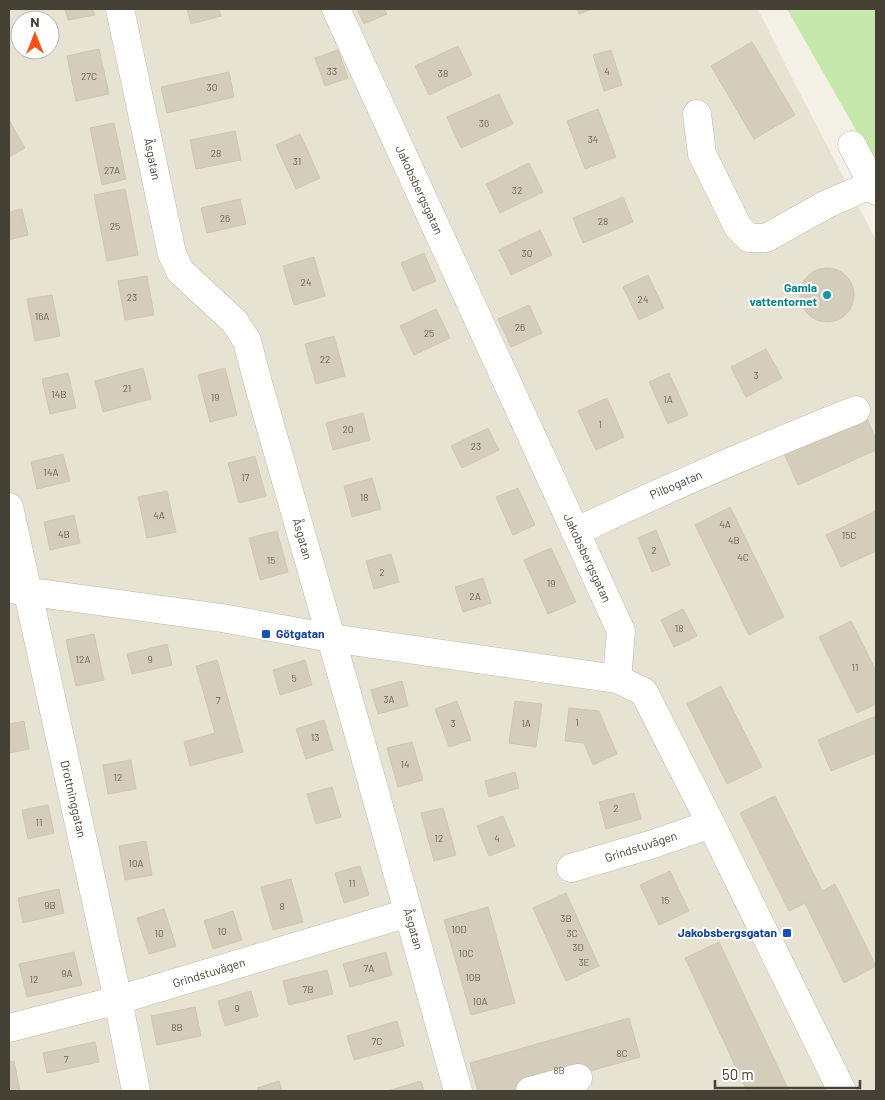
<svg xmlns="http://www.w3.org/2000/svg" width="885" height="1100" font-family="Barlow,sans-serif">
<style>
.residential{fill:#e7e3d3;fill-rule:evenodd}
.green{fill:#c7e8ad}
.building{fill:#d5cdbb;stroke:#d0c6ae}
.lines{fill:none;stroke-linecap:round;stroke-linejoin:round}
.minor-casing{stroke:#bfb9a8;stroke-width:29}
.minor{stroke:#fff;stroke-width:28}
.culture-dot{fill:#0f9aa8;stroke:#fff;stroke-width:2}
.transit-dot{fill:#1a4fb4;stroke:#fff;stroke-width:2}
.labels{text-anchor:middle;stroke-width:4;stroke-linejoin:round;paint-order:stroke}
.number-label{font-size:10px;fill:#6a6456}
.street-label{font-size:12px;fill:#464135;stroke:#fff}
.culture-label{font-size:12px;font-weight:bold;fill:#0d838f;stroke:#fff;text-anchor:end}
.transit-label{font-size:12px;font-weight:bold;fill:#164399;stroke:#fff;text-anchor:start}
</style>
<rect width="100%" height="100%" fill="#f3f0e5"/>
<path class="residential" d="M9 9H758L791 76 876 240V1091H9ZM20 20H50V50H20Z"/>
<path class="green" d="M787 9H876V165Z"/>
<path class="building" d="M65 9H93L95 15 68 20Z
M187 9H219L221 16 191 24Z
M357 9H384L387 14 364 24Z
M577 9H593L579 14Z
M752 42 795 115 754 139 711 66Z
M458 46 472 75 429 95 415 66Z
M99 49 109 94 76 101 67 56Z
M338 50 348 78 325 86 315 58Z
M611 50 622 85 604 91 593 55Z
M229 72 234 97 167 113 161 87Z
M499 94 513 124 461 148 447 117Z
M598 109 616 157 585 169 567 121Z
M9 120 25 148 9 157Z
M114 123 126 179 102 185 90 128Z
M235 131 241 160 196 169 190 140Z
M300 134 320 178 296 189 276 145Z
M529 163 543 192 500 213 486 184Z
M125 189 138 255 107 261 94 195Z
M623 197 633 222 583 243 573 218Z
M240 199 246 224 207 233 201 208Z
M22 209 28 235 9 240V212Z
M540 230 552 255 511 275 499 250Z
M424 253 436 281 413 291 401 263Z
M314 257 325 296 294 305 283 266Z
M800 295a27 27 0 1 1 54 0a27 27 0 1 1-54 0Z
M648 275 664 308 639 320 623 287Z
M147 276 154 315 125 320 118 281Z
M52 295 60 336 35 341 27 299Z
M529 305 542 333 511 347 498 319Z
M436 309 450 338 414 355 400 326Z
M334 336 345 376 316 384 305 344Z
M766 349 782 378 746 397 731 367Z
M143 368 151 399 103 412 95 381Z
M225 368 237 415 210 422 198 375Z
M68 373 76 408 50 414 42 379Z
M669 373 688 415 668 424 649 382Z
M607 398 624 437 596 450 578 411Z
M363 413 370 440 333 450 326 423Z
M865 414 876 439V450L798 485 783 451Z
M488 428 499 450 462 468 451 446Z
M63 454 70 481 37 489 31 462Z
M255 456 266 496 239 503 228 463Z
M372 478 381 509 352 517 344 486Z
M518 488 535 525 513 535 496 497Z
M167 491 176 532 147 538 138 497Z
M730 507 784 617 749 635 695 525Z
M876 511V551L841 567 826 535Z
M74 515 80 543 50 550 44 522Z
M656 530 670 565 652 572 638 538Z
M277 531 288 572 260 580 249 538Z
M551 548 576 602 548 614 524 560Z
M391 554 399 582 374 589 366 561Z
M483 578 491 603 463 612 455 587Z
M683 609 697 636 674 647 661 620Z
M851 621 876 671V704L857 713 819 637Z
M94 634 104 680 76 686 66 640Z
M167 644 172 665 132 674 127 654Z
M217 660 243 752 190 766 184 742 215 733 196 666Z
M305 660 312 685 280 695 273 670Z
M402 681 408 706 378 714 371 690Z
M721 686 762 767 727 784 687 704Z
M457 701 471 740 449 747 435 709Z
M515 701 542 704 536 747 509 743Z
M569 708 599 711 617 754 593 765 584 743 565 741Z
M876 716V753L831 771 818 740Z
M324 720 333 750 306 759 296 729Z
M24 721 29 749 9 753V724Z
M412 742 423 780 398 787 387 748Z
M131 760 136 789 108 794 103 765Z
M515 772 519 788 489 797 485 781Z
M332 787 341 817 316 824 307 794Z
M634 793 641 819 606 829 599 802Z
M775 796 822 891 835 884 876 966 844 983 805 903 789 911 740 813Z
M48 805 54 833 28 839 22 810Z
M443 808 456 855 434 861 421 813Z
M503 816 515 846 489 856 477 826Z
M146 841 152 875 125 880 119 846Z
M360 866 369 895 344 903 335 873Z
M670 871 689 911 659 925 640 885Z
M291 879 303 922 273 930 261 887Z
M59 889 64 913 23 923 18 898Z
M566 893 599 966 566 981 533 908Z
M488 907 515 1003 471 1015 444 920Z
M164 909 176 946 149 954 137 918Z
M233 911 242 940 213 949 204 921Z
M719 942 789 1091H747L685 958Z
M74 952 82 985 27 997 19 964Z
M386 952 392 975 350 987 343 964Z
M327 970 333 994 289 1005 283 981Z
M251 991 258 1016 225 1026 218 1001Z
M195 1007 201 1036 157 1045 151 1016Z
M629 1018 640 1057 518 1091H478L470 1063Z
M397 1021 404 1046 354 1060 347 1036Z
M95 1042 99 1062 47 1073 43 1053Z
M14 1061 20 1091H9V1062Z
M279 1081 282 1091H258L257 1088Z
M421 1081 424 1091H387Z"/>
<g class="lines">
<g class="minor-casing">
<path id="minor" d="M120 9 172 254 180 271 235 322 247 341 258 383 364 753 458 1091
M336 9 621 631 617 679
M697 114 702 154 738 227 749 238H766L827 204 873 184
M852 145 876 191
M9 507 118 1000 136 1091
M575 532C667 488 761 448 856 410
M9 589 222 618 331 638 617 679 644 692 711 824 842 1091
M571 868 650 845 711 824
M9 1028 118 1000 408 913
M530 1091 578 1078"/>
</g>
<use href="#minor" class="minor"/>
</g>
<circle class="culture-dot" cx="827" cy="295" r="5"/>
<g class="transit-dot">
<rect x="261" y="629" width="10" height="10" rx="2.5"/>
<rect x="782" y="928" width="10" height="10" rx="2.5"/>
</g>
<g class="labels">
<g class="number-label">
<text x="332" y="75">33</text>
<text x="607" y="75">4</text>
<text x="443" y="77">38</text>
<text x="89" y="80">27C</text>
<text x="212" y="91">30</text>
<text x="484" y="127">36</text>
<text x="593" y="143">34</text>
<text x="216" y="157">28</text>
<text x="297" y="165">31</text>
<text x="112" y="174">27A</text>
<text x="517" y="194">32</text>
<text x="225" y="222">26</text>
<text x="603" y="225">28</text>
<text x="115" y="230">25</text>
<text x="527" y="257">30</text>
<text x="306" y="286">24</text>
<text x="132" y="301">23</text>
<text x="643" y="303">24</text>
<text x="42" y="320">16A</text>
<text x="520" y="331">26</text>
<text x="429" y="337">25</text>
<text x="325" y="363">22</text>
<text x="756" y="379">3</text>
<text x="127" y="392">21</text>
<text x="59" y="398">14B</text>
<text x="215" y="401">19</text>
<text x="668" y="403">1A</text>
<text x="600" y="428">1</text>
<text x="348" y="433">20</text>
<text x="476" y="450">23</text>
<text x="51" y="476">14A</text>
<text x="245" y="481">17</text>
<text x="364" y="501">18</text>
<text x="159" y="519">4A</text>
<text x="725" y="528">4A</text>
<text x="64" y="538">4B</text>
<text x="849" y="539">15C</text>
<text x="734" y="544">4B</text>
<text x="654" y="554">2</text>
<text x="743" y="561">4C</text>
<text x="271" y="564">15</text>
<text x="382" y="576">2</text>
<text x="551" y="587">19</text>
<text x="475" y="600">2A</text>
<text x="679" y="632">18</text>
<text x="83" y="663">12A</text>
<text x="150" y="663">9</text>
<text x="855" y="671">11</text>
<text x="294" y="682">5</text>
<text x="389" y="703">3A</text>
<text x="218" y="704">7</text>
<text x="577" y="726">1</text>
<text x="453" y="727">3</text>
<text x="526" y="727">1A</text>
<text x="315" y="741">13</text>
<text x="405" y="768">14</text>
<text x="118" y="781">12</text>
<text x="616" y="812">2</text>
<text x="39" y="826">11</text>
<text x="439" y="842">12</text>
<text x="497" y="842">4</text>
<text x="136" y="867">10A</text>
<text x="352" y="887">11</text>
<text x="665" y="904">15</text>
<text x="50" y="909">9B</text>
<text x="282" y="910">8</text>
<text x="566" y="922">3B</text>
<text x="459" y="933">10D</text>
<text x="222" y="935">10</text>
<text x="159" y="937">10</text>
<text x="572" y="937">3C</text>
<text x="578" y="951">3D</text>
<text x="466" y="957">10C</text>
<text x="584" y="966">3E</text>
<text x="369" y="972">7A</text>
<text x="67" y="977">9A</text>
<text x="473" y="981">10B</text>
<text x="34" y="983">12</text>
<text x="308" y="993">7B</text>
<text x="480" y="1005">10A</text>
<text x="237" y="1012">9</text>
<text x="177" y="1031">8B</text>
<text x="377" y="1045">7C</text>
<text x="622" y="1057">8C</text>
<text x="66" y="1063">7</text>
<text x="559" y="1074">8B</text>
</g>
<g class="street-label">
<text transform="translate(152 159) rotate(79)" y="4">Åsgatan</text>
<text transform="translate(419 190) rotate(65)" y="4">Jakobsbergsgatan</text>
<text transform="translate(676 485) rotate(-23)" y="4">Pilbogatan</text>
<text transform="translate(302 539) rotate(74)" y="4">Åsgatan</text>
<text transform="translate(587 558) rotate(65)" y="4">Jakobsbergsgatan</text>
<text transform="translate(73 799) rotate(77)" y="4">Drottninggatan</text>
<text transform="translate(641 847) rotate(-18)" y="4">Grindstuvägen</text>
<text transform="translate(413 929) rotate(74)" y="4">Åsgatan</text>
<text transform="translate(209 973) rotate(-17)" y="4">Grindstuvägen</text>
</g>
<g class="culture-label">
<text x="817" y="292">Gamla<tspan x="817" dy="14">vattentornet</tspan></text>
</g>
<g class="transit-label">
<text x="276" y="638">Götgatan</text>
<text x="777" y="937" text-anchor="end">Jakobsbergsgatan</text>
</g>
</g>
<rect width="885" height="1100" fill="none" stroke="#464135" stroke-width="20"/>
<g transform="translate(35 35)"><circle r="24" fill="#ffffff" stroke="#b5b3ae"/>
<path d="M0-4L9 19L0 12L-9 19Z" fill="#fd4f12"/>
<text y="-8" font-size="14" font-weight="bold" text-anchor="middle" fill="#464135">N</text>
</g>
<path d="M715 1080v8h145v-8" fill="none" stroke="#464135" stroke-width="2.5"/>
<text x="722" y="1080" font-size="15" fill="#464135" stroke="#ffffff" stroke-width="4" paint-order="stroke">50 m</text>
</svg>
